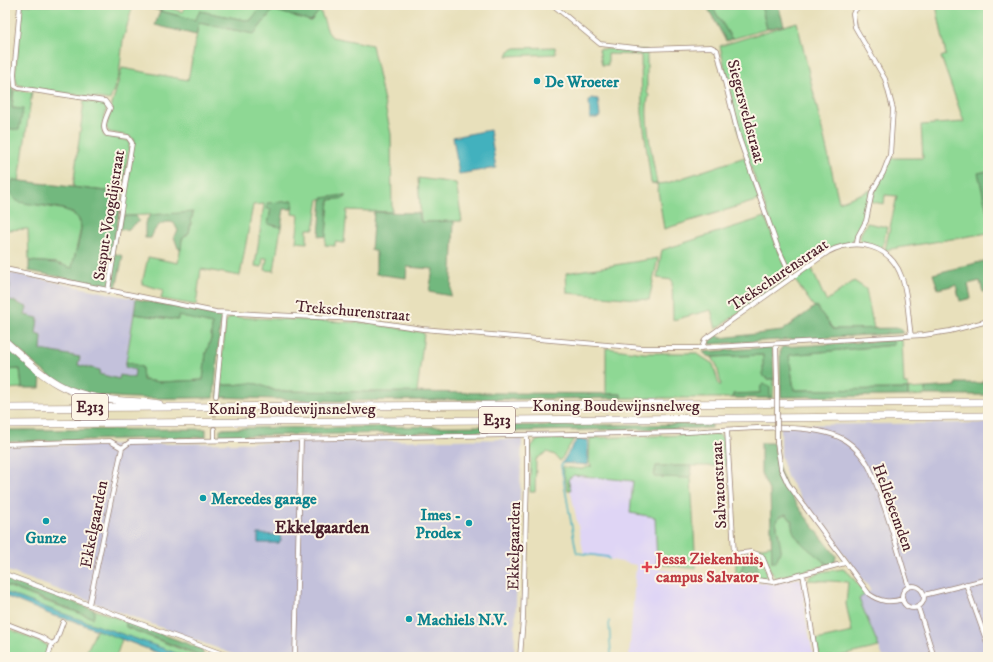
<svg xmlns="http://www.w3.org/2000/svg" width="993" height="662" font-family="'IM FELL DW Pica',serif">
<style>
.built{fill:#dfd5f5}
.industrial{fill:#c3c1db}
.green{fill:#8ed894;stroke:#6c7c60}
.forest{fill:#72b87e;stroke:#5e6c54}
.water{fill:#43b1be;stroke:#466874}
.lines{fill:none;stroke-linecap:round;stroke-linejoin:round}
.stream{stroke:#43b1be;stroke-width:1.5}
.street-tunnel{stroke:#c8b99e;stroke-width:4;stroke-dasharray:4 2;stroke-linecap:butt}
.street-casing{stroke:#998073;stroke-width:5.5}
.highway-casing{stroke:#998073;stroke-width:8}
.street{stroke:#fff;stroke-width:4}
.highway{stroke:#fff;stroke-width:7}
.street-bridge-casing{stroke:#998073;stroke-width:5.5;stroke-linecap:butt}
.street-bridge{stroke:#fff;stroke-width:4}
.culture-dot{fill:#0f9aa8;stroke:#fcf5e5;stroke-width:1.5}
.health-dot{fill:#e0444e;stroke:#fcf5e5;stroke-width:1.5}
.labels{text-anchor:middle;stroke-width:4;stroke-linejoin:round;paint-order:stroke}
.shield{fill:#fcf5e5;stroke:#7f5f63;stroke-width:1}
.shield-label{font-size:15px;font-weight:bold;fill:#4a1f2b}
.culture-label{font-size:16px;font-weight:bold;fill:#0d838f;stroke:#fcf5e5;text-anchor:start}
.street-label{font-size:16px;fill:#4a1f2b;stroke:#fcf5e5}
.health-label{font-size:16px;font-weight:bold;fill:#be3a42;stroke:#fcf5e5;text-anchor:start}
.neighbourhood-label{font-size:17px;font-weight:bold;fill:#4a1f2b;stroke:#fcf5e5}
</style>
<rect width="100%" height="100%" fill="#fcf5e5"/>
<filter id="ink" filterUnits="userSpaceOnUse"><feTurbulence type="fractalNoise" baseFrequency=".025" numOctaves="2"/><feDisplacementMap in="SourceGraphic" scale="8" xChannelSelector="R" yChannelSelector="G"/><feConvolveMatrix kernelMatrix="1 2 1 2 8 2 1 2 1" color-interpolation-filters="sRGB"/></filter>
<filter id="wash" filterUnits="userSpaceOnUse"><feTurbulence type="fractalNoise" baseFrequency=".012" numOctaves="4" result="noise"/><feDisplacementMap in="SourceGraphic" scale="16" xChannelSelector="R" yChannelSelector="G"/><feGaussianBlur stdDeviation="0.9" result="paint"/><feColorMatrix in="noise" values="0 0 0 0 0 0 0 0 0 0 0 0 0 0 0 0 0 1.4 0 .05"/><feComposite in="paint" operator="in"/></filter>
<g filter="url(#wash)">
<rect width="100%" height="100%" fill="#e8e0bb"/>
<path class="built" d="M573 475 634 481 655 517 658 569 773 584 799 578 803 585 806 620 814 657H629L636 565 584 554 568 479Z"/>
<path class="industrial" d="M7 272 136 299 125 367 135 370 134 378 120 375 119 379 99 374V370L78 365 80 357 40 350 36 334 20 303 8 299 10 286Z
M988 423V657H883L859 599 871 590 807 507 787 477 781 455V425Z
M522 439 514 657H241L5 570V446Z"/>
<path class="green" d="M22 5H133L123 40 119 75 110 100 25 87 17 84 15 76Z
M138 5H160L182 12 186 5H263L250 21 200 11 196 20Z
M711 5H761L767 29 732 39Z
M936 5H988V171L979 173 988 216V233L885 250 897 196 885 195 884 204 872 202 875 191 891 158H923L921 125 964 122 941 57 946 55Z
M273 10 311 21 320 10 328 32 332 37 372 45 391 134 392 212 347 210 344 243 335 242V246L325 245 329 200 345 198V195L319 199 314 229H307V243L296 242 299 215 292 214 293 201 284 202 271 209 268 224 281 227 274 271 265 270 267 258H263L262 267 255 266 264 204 253 205 240 276 201 269 196 305 161 299 163 290 142 284 148 257 178 263 182 239 189 233 193 213 122 216 134 139 128 136 109 132 106 127 122 68 188 80 199 23 254 34Z
M797 22 839 202 871 190 865 215 852 242 835 246 795 273H792L780 248 739 134 720 46Z
M555 47 556 54 507 56 509 51 515 48Z
M599 49 647 50V92L649 96C642 112 654 165 657 184L667 183 745 157 759 200 664 229 657 184 651 183 642 113 641 55 608 54V65H602Z
M14 90 32 92 19 181 13 180 10 193 17 201 66 210 78 217 81 228 72 268 56 263 29 261 28 229 5 230V128L19 129 22 109 12 108Z
M84 101 105 104 107 106 102 129 104 136 126 140 130 142 122 193 73 187Z
M418 178 456 183 462 221 421 222Z
M765 217 788 274 787 279 716 329 711 310 673 320 672 280 657 278 662 250Z
M867 223 887 227 882 249 864 243 860 240 861 233Z
M658 258 649 300 567 293 566 273Z
M811 267 826 301 854 281 866 289 874 329H833L816 306 814 307 794 279Z
M134 314 177 320 178 315 212 324 211 339 206 353 203 380 160 382 142 380V367L126 362Z
M231 317 369 323 424 333 417 393 276 391C252 379 243 386 219 385L226 321Z
M902 339 904 384H908V389L925 388 926 395 908 396V389L794 390 789 355 893 345V340Z
M606 348 644 353H696L713 364 719 385H721L717 366 712 357 763 355 764 376 768 379H774L773 398H770L769 387 761 386V393L733 394V398H621V394H606Z
M20 369 22 388 5 389V370Z
M717 434C729 439 726 451 727 463L726 466H656L654 476 691 478 696 569 657 564 655 517 630 513 633 481 574 475 568 479 571 490H568L562 467 582 469 592 466 589 463 590 438Z
M541 439H574L560 461 555 455 547 452 536 459 535 492H530L531 447 536 441Z
M786 514 824 562 829 565 775 578 761 553 746 551 772 545V562L779 536 776 521 779 517Z
M752 554C764 557 764 565 768 576L766 578 743 576 751 570 757 571 749 559 744 563 739 575H736V557Z
M843 569 850 574 865 594 859 599 879 647 836 657H819L816 640 852 632 846 604 848 582 807 580C815 570 831 571 843 569Z
M5 585 45 601 93 618 95 610 126 621V627L200 657H168L122 639 116 657H84L97 629 5 595Z
M5 627 47 645 49 650 45 657 5 656Z"/>
<path class="forest" d="M263 5 307 6 324 5 311 21 273 10 254 34 199 23 196 35 155 25 160 11 195 20 200 11 250 21Z
M706 5H711L732 39 726 41Z
M761 5H778L784 25 767 29Z
M5 85 13 88 12 108 23 109 19 130 5 128Z
M988 171V216L978 173Z
M13 180 122 193 113 253 123 256 116 288 29 271V261L56 263 72 268C74 256 80 241 81 228 81 202 34 208 17 201 9 194 8 189 13 180Z
M345 195V198L329 200 326 237 319 236 322 198Z
M293 201 292 209H284L281 227 268 224 271 209H267V203Z
M193 212 189 233 182 239 181 250 178 248 174 237 178 231 174 223 170 222C159 222 155 228 151 238H145V223L150 215Z
M374 212 419 213 421 222 454 221 451 296 429 292 433 269 407 267 406 278 376 274V251L371 250Z
M122 216H136L139 221 127 230 120 229Z
M988 260V292H983L980 281 968 284 971 298 960 301 956 285 938 289 933 274Z
M5 272H7L10 286 8 299 27 307 25 315 38 318 36 334 42 336 41 350 80 357 78 365 100 370 99 374 119 379 120 375 134 378 135 370 125 367 126 362 142 367 143 380 160 382 203 380 206 353 211 339 212 324 178 316V320L134 314 136 299 221 316 214 398C177 397 100 403 68 387 44 375 25 355 5 338Z
M816 306 833 329 900 328 904 333 710 344 711 340 718 335 720 338 782 331Z
M893 340 894 345 789 355 794 390 908 389V396L781 397 780 350 782 347Z
M5 344 41 376 40 388H22L20 369 5 370Z
M771 347 773 354 774 379H768L763 376V355L712 357 707 356 703 352Z
M986 372 988 373V395H926L925 388 956 386V383H983Z
M249 383 258 384 276 391 621 394V398L335 401 218 397 219 385H234Z
M763 384 770 387V398H733V394L760 393 761 386Z
M712 424V428L220 436V429L247 428Z
M206 429V437L5 442V430Z
M761 443H774C778 491 809 519 836 556L835 562 829 565 824 562C812 551 789 538 792 521L786 514 779 517 776 521 781 549 776 562H772L770 493 761 473Z
M656 466H691V478L654 477Z
M753 559 757 563V571L751 570 743 576 739 575 744 563Z
M5 577 95 610 93 618 5 585Z
M126 621 202 649 204 657 126 627Z"/>
<path class="water" d="M591 98 598 99 600 116 597 118H590L589 101Z
M490 130 496 168 459 174 453 137Z
M577 439 588 440V465L562 463Z
M258 534 280 535 281 541 279 543H258Z
M5 592C65 616 126 634 186 657H169L71 620 54 616 5 596Z"/>
<g class="lines">
<path class="stream" d="M563 463 561 466 576 550 577 553 608 557 609 559
M609 621 611 655"/>
</g>
</g>
<g filter="url(#ink)">
<g class="lines">
<path class="street-tunnel" d="M214 429 216 396"/>
<g class="street-casing">
<path id="street" d="M20 5 14 74 15 86 19 88 105 101 110 108C107 116 100 127 107 134L128 137 132 143 108 291
M553 5 600 44 645 49 711 47 717 50 739 138 778 248 792 278
M857 243 858 236 866 221 872 192 883 173 890 155 893 109 885 79 855 27 853 14 855 10 861 5
M5 269 216 312 355 319 423 329 643 348H697L924 335 950 331 988 321
M776 344 777 379
M702 348 705 339 828 252C857 237 891 245 902 278 908 295 908 317 911 336
M216 396 224 313
M727 430 734 554 751 552 762 556 773 582
M214 440V429
M777 443 781 469 788 484 869 594C880 602 890 603 903 599
M5 444 110 441 122 448
M5 574 231 657
M803 574 816 657
M749 579 773 582 845 563
M966 584 988 645
M902 597a11 11 0 1 1 22 0a11 11 0 1 1-22 0Z
M924 595 988 579
M89 605 122 448 130 442 689 432C728 430 810 420 843 439 855 446 866 459 871 471 887 508 897 549 909 587
M918 607 934 657
M5 623 41 637 52 644
M48 657 52 644 56 641 63 622
M295 657 301 439
M520 657 523 619 527 479V435"/>
</g>
<g class="highway-casing">
<path id="highway" d="M5 341C44 376 58 394 113 400 128 402 144 401 159 404
M5 408 988 402
M5 424 988 416"/>
</g>
<use href="#street" class="street"/>
<use href="#highway" class="highway"/>
<g class="street-bridge-casing">
<path id="street-bridge" d="M777 379V443"/>
</g>
<use href="#street-bridge" class="street-bridge"/>
</g>
</g>
<g class="culture-dot">
<circle cx="537" cy="81" r="4"/>
<circle cx="203" cy="498" r="4"/>
<circle cx="46" cy="521" r="4"/>
<circle cx="469" cy="523" r="4"/>
<circle cx="409" cy="619" r="4"/>
</g>
<path class="health-dot" d="M645 561h4v4h4v4h-4v4h-4v-4h-4v-4h4z"/>
<g class="labels">
<g class="shield">
<rect x="72" y="394" width="36" height="26" rx="3"/>
<rect x="479" y="407" width="36" height="26" rx="3"/>
</g>
<g class="shield-label">
<text x="90" y="412">E313</text>
<text x="497" y="425">E313</text>
</g>
<g class="culture-label">
<text x="545" y="87">De Wroeter</text>
<text x="211" y="504">Mercedes garage</text>
<text x="461" y="520" text-anchor="end">Imes -<tspan x="461" dy="18">Prodex</tspan></text>
<text x="46" y="543" text-anchor="middle">Gunze</text>
<text x="417" y="625">Machiels N.V.</text>
</g>
<g class="street-label">
<text transform="translate(747 111) rotate(75)" y="6">Siegersveldstraat</text>
<text transform="translate(108 215) rotate(-81)" y="6">Sasput-Voogdijstraat</text>
<text transform="translate(778 274) rotate(-34)" y="6">Trekschurenstraat</text>
<text transform="translate(353 310) rotate(5)" y="6">Trekschurenstraat</text>
<text x="616" y="411">Koning Boudewijnsnelweg</text>
<text x="292" y="414">Koning Boudewijnsnelweg</text>
<text transform="translate(718 485) rotate(-93)" y="6">Salvatorstraat</text>
<text transform="translate(894 507) rotate(70)" y="6">Hellebeemden</text>
<text transform="translate(93 524) rotate(-79)" y="6">Ekkelgaarden</text>
<text transform="translate(513 546) rotate(-89)" y="6">Ekkelgaarden</text>
</g>
<g class="health-label">
<text x="656" y="564">Jessa Ziekenhuis,<tspan x="656" dy="18">campus Salvator</tspan></text>
</g>
<g class="neighbourhood-label">
<text x="322" y="533">Ekkelgaarden</text>
</g>
</g>
<rect width="993" height="662" fill="none" stroke="#fcf5e5" stroke-width="20"/>
</svg>
